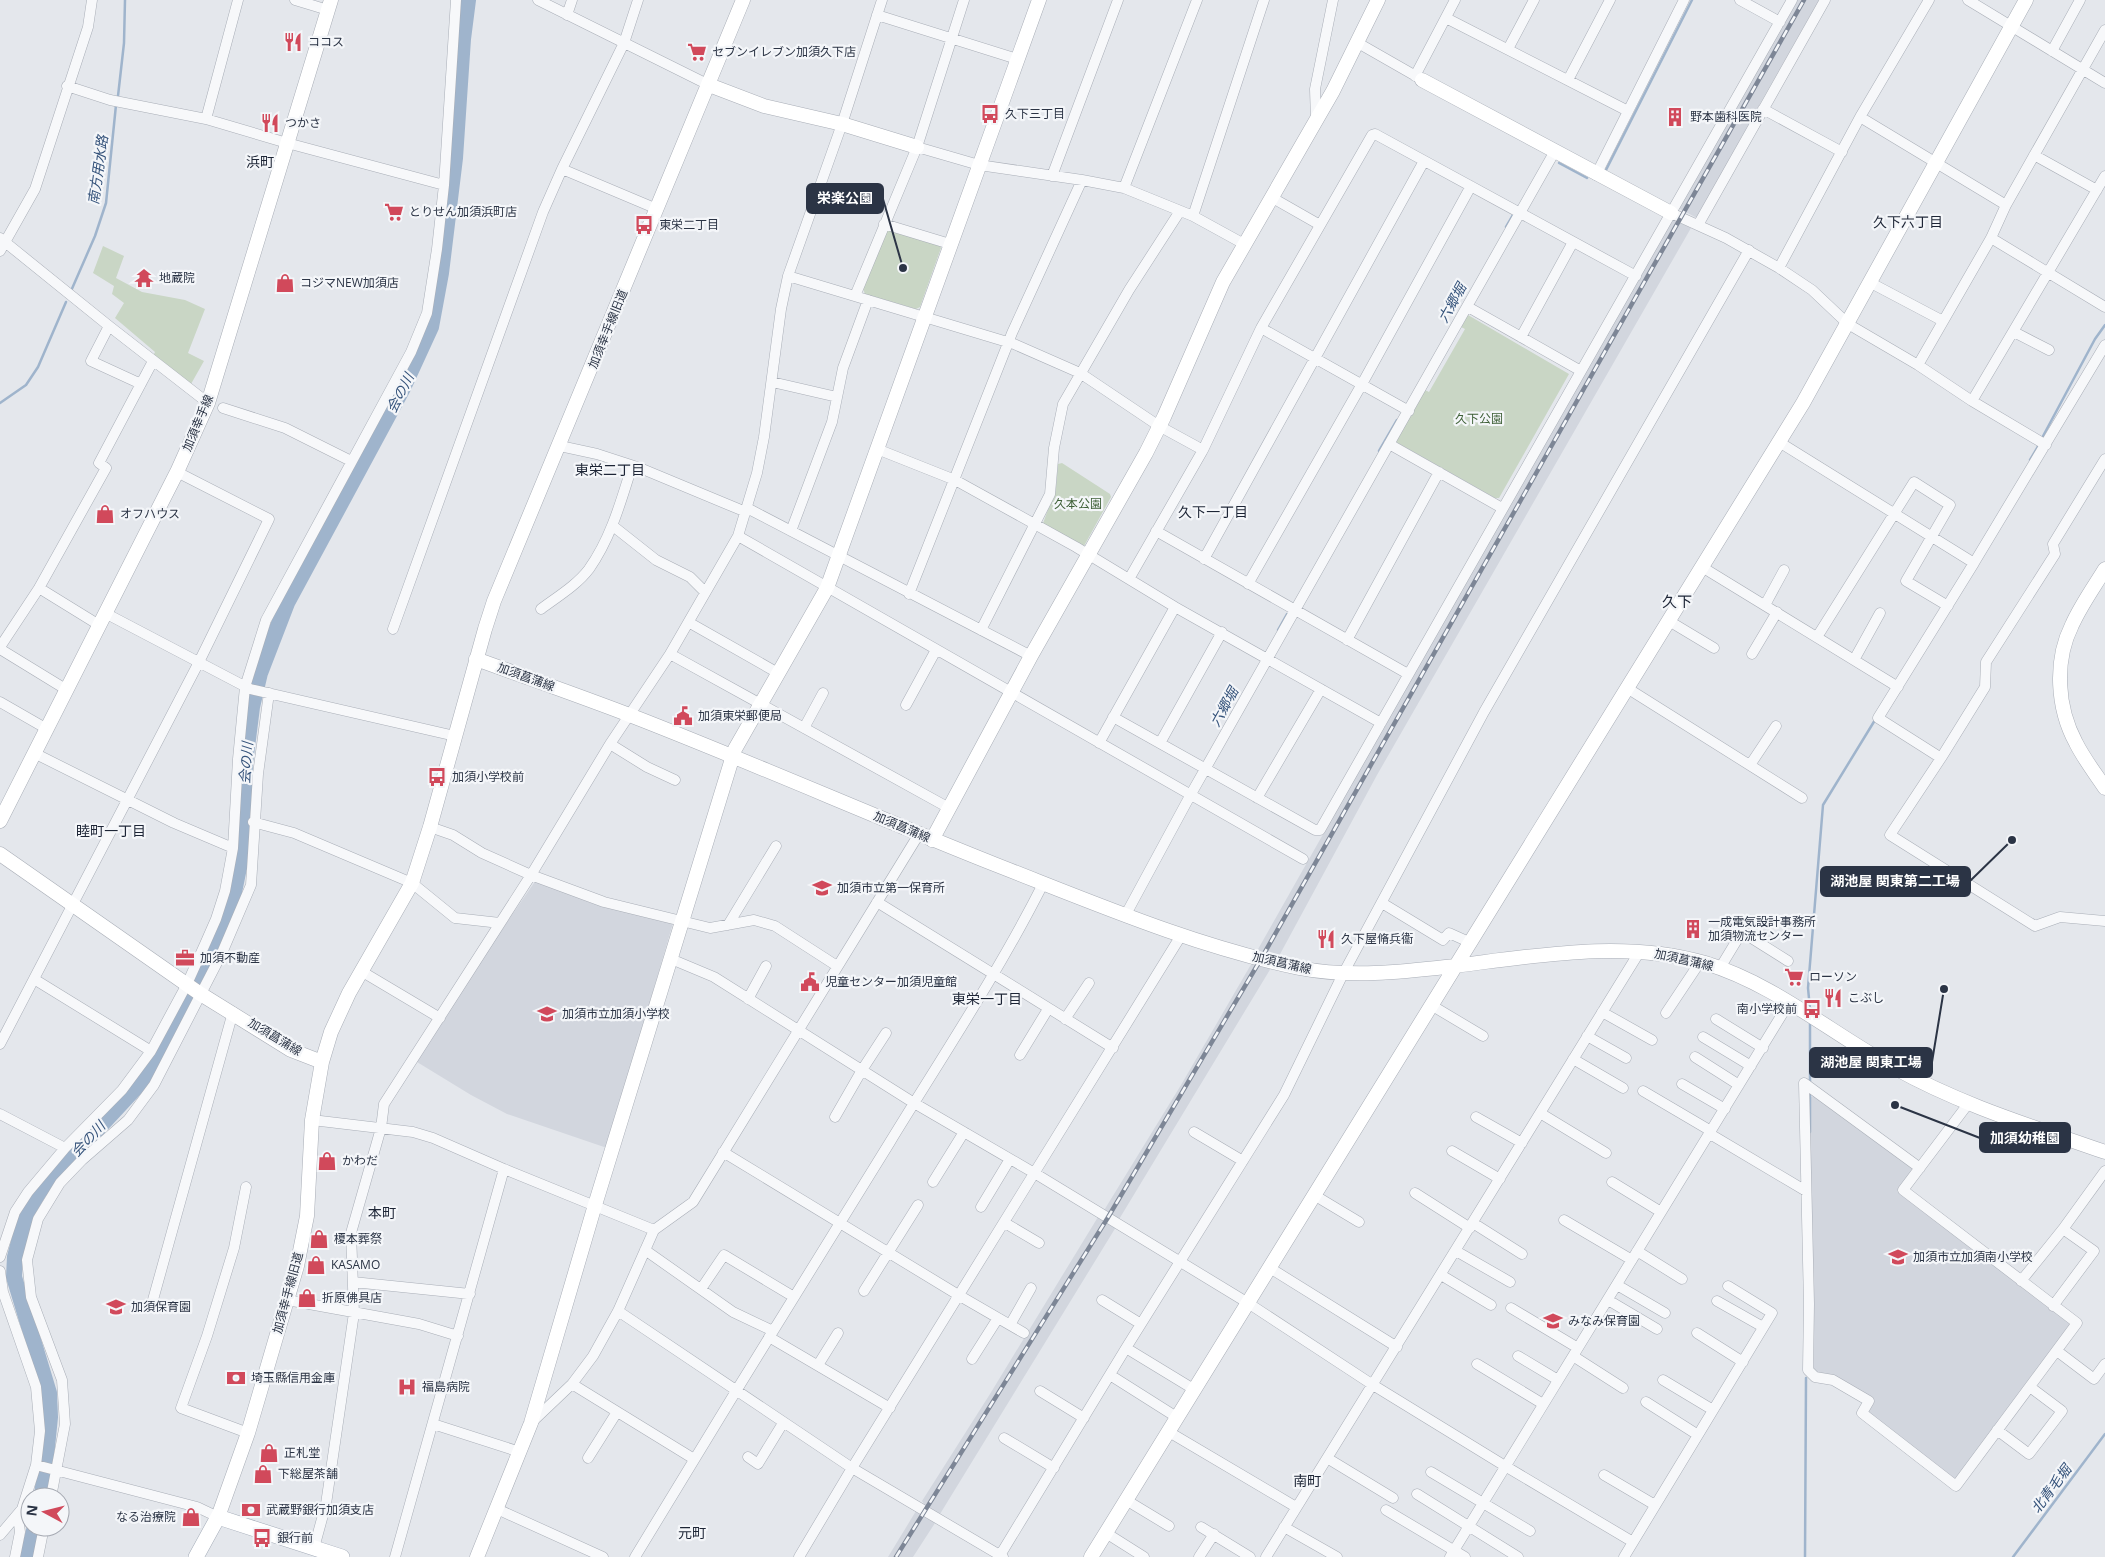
<svg xmlns="http://www.w3.org/2000/svg" width="2105" height="1557" font-family="'Open Sans','Noto Sans JP',sans-serif">
<style>
.built{fill:#d2d6de}
.green{fill:#c9d6c5}
.lines{fill:none;stroke-linecap:round;stroke-linejoin:round}
.stream{stroke:#9fb4cc;stroke-width:2.5}
.river{stroke:#9fb4cc;stroke-width:16}
.street-casing{stroke:#a9aeb7;stroke-width:11}
.secondary-casing{stroke:#a9aeb7;stroke-width:15}
.primary-casing{stroke:#a3abb8;stroke-width:16}
.street{stroke:#f7f8fa;stroke-width:10}
.secondary{stroke:#fff;stroke-width:14}
.primary{stroke:#fff;stroke-width:15}
.rail-casing{stroke:#7d8696;stroke-width:4.5}
.rail{stroke:#f4f6f9;stroke-width:2.5;stroke-dasharray:8;stroke-linecap:butt}
.labels{text-anchor:middle;stroke-width:4.5;stroke-linejoin:round;paint-order:stroke}
.poi-label{font-size:12px;fill:#2b3445;stroke:#f4f6f9;text-anchor:start}
.street-label{font-size:12px;fill:#2b3445;stroke:#f4f6f9}
.park-label{font-size:12px;fill:#3f6138;stroke:#f4f6f9}
.neighbourhood-label{font-size:14px;fill:#1d2536;stroke:#f4f6f9}
.water-label{font-size:14px;font-style:italic;fill:#34527a;stroke:#f4f6f9}
.quarter-label{font-size:15px;fill:#1d2536;stroke:#f4f6f9}
.leader{fill:none;stroke:#2b3445;stroke-width:2}
.callout-dot{fill:#2b3445;stroke:#f4f6f9;stroke-width:2}
.callout{fill:#2b3445;stroke:#2b3445;stroke-width:2}
.callout-label{font-size:14px;text-anchor:middle;font-weight:bold;fill:#fff}
</style>
<rect width="100%" height="100%" fill="#e4e7ec"/>
<path class="built" d="M1797 0H1819L1757 109 1697 218 1678 208Z
M1671 219 1691 228 1377 775 1279 956 1272 957 1257 951Z
M536 880 591 903 673 923 607 1148 507 1114 471 1095 417 1062 477 966Z
M1253 961 1271 968 1118 1221 1103 1212 1181 1085Z
M1816 1095 1913 1168 1897 1191 2071 1324 1955 1480 1867 1413 1875 1400 1834 1378 1817 1374 1814 1371 1808 1098Z
M1098 1217 1116 1227 940 1514 935 1512 925 1506 922 1501 990 1394Z
M916 1511 935 1523 913 1557H888Z"/>
<path class="green" d="M890 229 939 243 941 248 920 307 916 309 865 294 863 289 886 231Z
M103 246 124 256 116 278 142 292 185 300 205 309 188 353 204 361 191 384 153 356 155 352 115 318 124 303 112 294 114 286 93 273Z
M1468 315 1569 374 1499 498H1495L1396 442 1425 390 1429 392 1465 329 1461 327Z
M1062 463 1110 494 1111 497 1084 546 1042 526 1056 488 1058 464Z"/>
<g class="lines">
<path class="stream" d="M118 96 124 43 125 0
M1559 163 1587 178
M1606 170 1692 0
M1506 227 1513 215
M71 291 95 236 106 203 116 105
M0 403 26 385 38 367 66 302
M2042 438 2095 339 2105 325
M1379 451 1397 420
M2030 460 2040 443
M1278 630 1287 614
M1810 1009 1808 988 1823 805 1875 720
M1810 1084V1022
M1810 1132V1092
M1805 1557 1806 1378
M2013 1557 2105 1434"/>
<path class="river" d="M42 1497 50 1417 49 1393 14 1277 15 1257 26 1214 39 1192 141 1082 178 1027 230 912 242 853 245 763 252 707 260 673 287 603 403 388 431 327 441 273 455 158 463 39 468 0
M27 1557 35 1527"/>
<g class="street-casing">
<path id="street" d="M295 0 328 10
M538 0 709 85
M1740 0 1780 22
M1968 0 2105 83
M567 15 572 0
M877 15 1017 59
M1446 18 1628 111
M1358 43 1421 79
M1508 49 1534 0
M2052 51 2080 0
M1415 76 1455 0
M1568 80 1610 0
M67 86 110 100 206 119 287 143 444 185
M1763 109 1842 152
M1860 117 2006 205
M206 119 238 0
M1316 120 1315 89 1333 0
M917 147 979 165 1082 180 1124 188 1193 216 1244 244
M2034 155 2097 190
M562 169 657 209
M1596 175 1684 0
M1052 176 1118 0
M1124 188 1197 0
M1271 197 1320 225
M1671 213 1726 238 1779 268 1812 290 1848 324 1918 365 1972 401 2046 445
M1193 216 1264 0
M884 224 950 244
M1698 225 1825 0
M0 238 109 326 208 403
M1991 238 2105 307
M0 251 35 189 88 27 92 0
M1779 268 1860 117 1929 0
M788 276 1014 344 1080 373 1159 426 1203 450
M1871 283 1943 321
M855 296 917 147 964 0
M1468 307 1581 371
M109 326 91 361 141 384
M1261 328 1409 411
M2014 332 2049 350
M1521 337 1573 242
M1918 365 1991 238 2006 205 2105 30
M772 382 837 397
M1972 401 2105 176
M223 408 285 428 351 461
M1779 442 1974 563 2105 345
M1389 444 1502 508
M560 446 597 454 640 468 746 512
M877 449 955 480 1076 547 1175 607 1381 723
M747 508 1031 656
M613 526 656 560 690 577 705 592
M791 531 832 422 843 368 868 300
M1156 531 1408 674
M738 536 1303 859
M1204 559 1424 161
M1974 563 1878 718 1941 758 1985 687 1986 662 2055 554 2053 544 2105 459
M1702 567 1898 687
M1129 579 1203 450 1261 328 1372 135 1375 134 1636 276
M1248 584 1362 384 1471 186
M39 588 99 625
M909 594 1012 333 1082 180
M1765 605 1784 570
M541 609C557 597 577 585 589 569 611 538 621 501 632 466
M105 613 250 689 455 736
M1669 621 1714 648
M690 623 778 673
M393 629 543 212 562 169 624 43 638 0
M981 630 1050 494 1054 448 1063 404 1129 290 1180 211
M1817 637 1914 482 1950 505 1906 581 1948 606
M1347 640 1439 472
M0 647 39 588 106 468 99 463 153 361
M0 649 67 690
M670 654 949 808
M1752 654 1777 612
M1854 660 1880 613
M1627 688 1802 798
M0 702 47 729
M906 705 936 650
M1113 717 1315 830H1320C1476 553 1635 277 1792 0
M804 728 823 693
M1099 743 1175 607
M1160 743 1222 632
M610 744 647 767 675 780
M34 753 174 823 233 848
M1941 758 1890 835 2035 926 2060 917 2105 921
M1750 765 1776 726
M1257 798 1321 689
M253 822 294 833 412 883 455 918 500 923
M430 827 453 835 482 853 531 875 604 902 710 928 754 920 775 926 837 966
M877 902 1113 1048
M1382 903 1443 940 1449 933 1469 942
M1125 916 1191 794 1555 151
M728 925 776 846
M1742 932 1788 961
M671 959 714 977 914 1103 1036 1174 1248 1303 1373 1385 1505 1466 1633 1542
M1720 968 1740 935
M361 971 440 1018
M34 979 151 1051
M748 999 766 966
M1431 1005 1483 1036
M1602 1012 1652 1040
M1666 1013 1700 962
M1065 1019 1089 983
M1716 1019 1763 1048
M1587 1036 1626 1058
M1703 1037 1751 1066
M0 1044 199 662 269 519 177 472
M1020 1055 1048 1009
M1695 1057 1739 1085
M1573 1059 1623 1088
M1804 1083 1809 1304 1808 1370 1815 1377 1833 1380 1869 1401 1862 1413 1956 1486 2077 1323 1903 1190 1968 1104
M1804 1083 1920 1168
M1682 1084 1725 1109
M1643 1091 1711 1131
M1540 1113 1606 1153
M0 1114 65 1148
M835 1117 862 1070 886 1033
M1476 1117 1522 1143
M312 1120 413 1132 433 1138 504 1169 654 1230
M1194 1132 1243 1161
M1710 1134 1806 1191
M1452 1151 1500 1179
M723 1152 960 1296 1024 1333
M933 1182 964 1132
M1612 1182 1661 1212
M246 1187 234 1248 207 1336 181 1408 248 1433
M1415 1193 1470 1228
M1314 1195 1359 1222
M981 1207 1010 1159
M1564 1220 1632 1260
M1005 1223 1039 1243
M1473 1223 1522 1254
M645 1250 733 1312 773 1331
M1456 1251 1510 1282
M1637 1251 1682 1279
M0 1257 15 1212 28 1192 65 1148 122 1090 151 1051 187 984 205 944 216 919 225 891 233 848 238 759 245 687 266 620 411 352 427 313 437 249 444 185 456 0
M1270 1268 1397 1347
M0 1271 3 1292 36 1387 40 1431 36 1465 22 1509 0 1535
M1441 1275 1491 1305
M2021 1281 2063 1229
M353 1282 470 1294
M1617 1285 1665 1313
M701 1289 724 1255 794 1297
M864 1291 918 1205
M287 1300 419 1324 458 1336
M1102 1300 1141 1324
M1608 1300 1657 1329
M1717 1301 1763 1327
M2053 1306 2094 1251 2063 1229 2105 1171
M151 1307 233 1012
M1511 1308 1578 1348
M618 1311 852 1468 1003 1557
M1010 1325 1031 1288
M1697 1333 1743 1362
M769 1337 890 1408
M1126 1348 1195 1390
M2057 1351 2094 1379 2105 1364
M1518 1356 1558 1380
M1573 1356 1623 1388
M972 1359 998 1318
M1477 1364 1543 1404
M818 1365 838 1333
M1110 1375 1178 1418
M1663 1380 1713 1410
M572 1384 694 1459
M1040 1391 1084 1418
M1646 1402 1698 1435
M531 1423 572 1384 593 1356 618 1311 654 1230 693 1202 919 834
M433 1424 520 1452
M1997 1430 2029 1454 2062 1411 2030 1387
M1169 1432 1296 1507
M1004 1438 1054 1468
M748 1457 758 1464 783 1423
M588 1458 617 1412
M1327 1458 1393 1498
M36 1465 197 1507 218 1517
M1431 1472 1530 1531
M1604 1475 1655 1505
M1417 1494 1518 1557
M51 1497 65 1424 62 1380 31 1297 27 1260 38 1219 60 1183 82 1160 128 1120 154 1085 222 953 251 885 258 774 269 693
M1126 1500 1169 1526
M497 1509 603 1557
M1386 1510 1465 1557
M1201 1527 1250 1557
M1284 1527 1337 1557
M1106 1533 1144 1557
M314 1548 326 1504 354 1313 351 1233 381 1128 384 1104 531 875 610 744 670 654 738 536 757 473 764 437 781 309 788 276 842 124 882 0
M15 1557 20 1532 18 1516
M38 1557 44 1527
M395 1557 504 1169
M635 1557C719 1418 804 1280 890 1142 942 1057 998 973 1043 884
M799 1557 852 1468 1182 934
M999 1557 1126 1348 1284 1095 1343 974 1484 712 1749 250
M1199 1557 1214 1534
M1266 1557 1640 951
M1450 1557 1789 1003
M1624 1557 1772 1313 1728 1286"/>
</g>
<g class="secondary-casing">
<path id="secondary" d="M1422 80 1671 213
M709 85 764 106 842 124 917 147
M2105 569C2094 587 2081 605 2072 625 2054 661 2057 708 2076 743 2084 759 2095 773 2105 788
M476 659C528 678 580 696 632 716 753 763 873 816 994 864 1094 903 1194 946 1299 968 1346 977 1390 973 1437 968 1525 958 1619 938 1705 963 1775 984 1832 1034 1895 1068 1961 1105 2034 1127 2105 1152
M0 821 177 472 208 403 331 0
M932 840 1031 656 1146 453 1164 417 1223 282 1333 91 1378 0
M0 854 199 993 291 1050 322 1062
M218 1517 248 1433 297 1266 307 1216 312 1120 322 1062 331 1032 349 993 412 883 430 827 485 629 494 601 743 0
M477 1557 531 1423 595 1205 735 749 827 588 1039 0
M1091 1557 1803 403 2026 0"/>
</g>
<g class="primary-casing">
<path id="primary" d="M196 1557 218 1517 342 1557"/>
</g>
<use href="#street" class="street"/>
<use href="#secondary" class="secondary"/>
<use href="#primary" class="primary"/>
<g class="rail-casing">
<path id="rail" d="M896 1557 1107 1219 1261 959 1804 0"/>
</g>
<use href="#rail" class="rail"/>
</g>
<defs>
<g id="restaurant-bare" transform="scale(1.5)"><path d="M-5-6h1v4h1v-4h1v4h1v-4h1v5L-1.5 .5V6h-2V.5L-5-1ZM5-6V6H3V1.5H1.5Q1.5-4 5-6Z" fill="#d1495b" stroke="#f4f6f9" stroke-width="2.5" paint-order="stroke"/></g>
<g id="supermarket-bare" transform="scale(1.5)"><path d="M-6-5.5h2.5l.6 2H6L4.5 2H-2.5L-4.4-4H-6ZM-1.5 3.2a1.3 1.3 0 1 0 .1 0ZM3 3.2a1.3 1.3 0 1 0 .1 0Z" fill="#d1495b" stroke="#f4f6f9" stroke-width="2.5" paint-order="stroke"/></g>
<g id="bus-bare" transform="scale(1.5)"><path d="M-5-6H5V4H4V6H2V4H-2V6H-4V4H-5ZM-3.5-4V0h7V-4ZM-3.5 1.2v1.5H-2V1.2ZM2 1.2v1.5H3.5V1.2Z" fill="#d1495b" stroke="#f4f6f9" stroke-width="2.5" paint-order="stroke"/></g>
<g id="building-bare" transform="scale(1.5)"><path d="M-4-6H4V6H1V3H-1V6H-4ZM-2.5-4.3h1.7v1.8h-1.7ZM.8-4.3h1.7v1.8H.8ZM-2.5-1h1.7V.8h-1.7ZM.8-1h1.7V.8H.8Z" fill="#d1495b" stroke="#f4f6f9" stroke-width="2.5" paint-order="stroke"/></g>
<g id="temple-bare" transform="scale(1.5)"><path d="M0-6L5-2H3V0L6.5 2.5H4V6H1.5V3h-3V6H-4V2.5H-6.5L-3 0V-2H-5Z" fill="#d1495b" stroke="#f4f6f9" stroke-width="2.5" paint-order="stroke"/></g>
<g id="shop-bare" transform="scale(1.5)"><path d="M-5-2.5h2.3a2.7 3.5 0 0 1 5.4 0H5L5.5 6h-11ZM-1.5-2.5h3a1.5 2.3 0 0 0-3 0Z" fill="#d1495b" stroke="#f4f6f9" stroke-width="2.5" paint-order="stroke"/></g>
<g id="civic-bare" transform="scale(1.5)"><path d="M-.6-6.5H3V-4.5H.6V-3L4-1V1h2V6H-6V1h2V-1L-.6-3ZM-1.2 2.5V6h2.4V2.5Z" fill="#d1495b" stroke="#f4f6f9" stroke-width="2.5" paint-order="stroke"/></g>
<g id="school-bare" transform="scale(1.5)"><path d="M0-5L7-2L0 1L-7-2ZM-4 1L0 2.5L4 1V4Q0 6-4 4Z" fill="#d1495b" stroke="#f4f6f9" stroke-width="2.5" paint-order="stroke"/></g>
<g id="office-bare" transform="scale(1.5)"><path d="M-6-3h4V-5.5h4V-3h4V5H-6ZM-1-4.5V-3h2v-1.5ZM-6 0V1H6V0Z" fill="#d1495b" stroke="#f4f6f9" stroke-width="2.5" paint-order="stroke"/></g>
<g id="bank-bare" transform="scale(1.5)"><path d="M-6-4H6V4H-6ZM0-2.3a2.3 2.3 0 1 0 0 4.6a2.3 2.3 0 1 0 0-4.6Z" fill="#d1495b" stroke="#f4f6f9" stroke-width="2.5" paint-order="stroke"/></g>
<g id="hospital-bare" transform="scale(1.5)"><path d="M-5-5h3v3.5h4V-5h3V5h-3V1.5h-4V5h-3Z" fill="#d1495b" stroke="#f4f6f9" stroke-width="2.5" paint-order="stroke"/></g>
</defs>
<g fill-rule="evenodd">
<use href="#restaurant-bare" x="293" y="42"/>
<use href="#supermarket-bare" x="697" y="52"/>
<use href="#bus-bare" x="990" y="114"/>
<use href="#building-bare" x="1675" y="117"/>
<use href="#restaurant-bare" x="270" y="123"/>
<use href="#supermarket-bare" x="394" y="212"/>
<use href="#bus-bare" x="644" y="225"/>
<use href="#temple-bare" x="144" y="278"/>
<use href="#shop-bare" x="285" y="283"/>
<use href="#shop-bare" x="105" y="514"/>
<use href="#civic-bare" x="683" y="716"/>
<use href="#bus-bare" x="437" y="777"/>
<use href="#school-bare" x="822" y="888"/>
<use href="#building-bare" x="1693" y="929"/>
<use href="#restaurant-bare" x="1326" y="939"/>
<use href="#office-bare" x="185" y="958"/>
<use href="#supermarket-bare" x="1794" y="977"/>
<use href="#civic-bare" x="810" y="982"/>
<use href="#restaurant-bare" x="1833" y="998"/>
<use href="#bus-bare" x="1812" y="1009"/>
<use href="#school-bare" x="547" y="1014"/>
<use href="#shop-bare" x="327" y="1161"/>
<use href="#shop-bare" x="319" y="1239"/>
<use href="#school-bare" x="1898" y="1257"/>
<use href="#shop-bare" x="316" y="1265"/>
<use href="#shop-bare" x="307" y="1298"/>
<use href="#school-bare" x="116" y="1307"/>
<use href="#school-bare" x="1553" y="1321"/>
<use href="#bank-bare" x="236" y="1378"/>
<use href="#hospital-bare" x="407" y="1387"/>
<use href="#shop-bare" x="269" y="1453"/>
<use href="#shop-bare" x="263" y="1474"/>
<use href="#bank-bare" x="251" y="1510"/>
<use href="#shop-bare" x="191" y="1517"/>
<use href="#bus-bare" x="262" y="1538"/>
</g>
<g class="labels">
<g class="poi-label">
<text x="308" y="46">ココス</text>
<text x="712" y="56">セブンイレブン加須久下店</text>
<text x="1005" y="118">久下三丁目</text>
<text x="1690" y="121">野本歯科医院</text>
<text x="285" y="127">つかさ</text>
<text x="409" y="216">とりせん加須浜町店</text>
<text x="659" y="229">東栄二丁目</text>
<text x="159" y="282">地蔵院</text>
<text x="300" y="287">コジマNEW加須店</text>
<text x="120" y="518">オフハウス</text>
<text x="698" y="720">加須東栄郵便局</text>
<text x="452" y="781">加須小学校前</text>
<text x="837" y="892">加須市立第一保育所</text>
<text x="1708" y="926">一成電気設計事務所<tspan x="1708" dy="14">加須物流センター</tspan></text>
<text x="1341" y="943">久下屋脩兵衞</text>
<text x="200" y="962">加須不動産</text>
<text x="1809" y="981">ローソン</text>
<text x="825" y="986">児童センター加須児童館</text>
<text x="1848" y="1002">こぶし</text>
<text x="1797" y="1013" text-anchor="end">南小学校前</text>
<text x="562" y="1018">加須市立加須小学校</text>
<text x="342" y="1165">かわだ</text>
<text x="334" y="1243">榎本葬祭</text>
<text x="1913" y="1261">加須市立加須南小学校</text>
<text x="331" y="1269">KASAMO</text>
<text x="322" y="1302">折原佛具店</text>
<text x="131" y="1311">加須保育園</text>
<text x="1568" y="1325">みなみ保育園</text>
<text x="251" y="1382">埼玉縣信用金庫</text>
<text x="422" y="1391">福島病院</text>
<text x="284" y="1457">正札堂</text>
<text x="278" y="1478">下総屋茶舗</text>
<text x="266" y="1514">武蔵野銀行加須支店</text>
<text x="176" y="1521" text-anchor="end">なる治療院</text>
<text x="277" y="1542">銀行前</text>
</g>
<g class="street-label">
<text transform="translate(608 329) rotate(-68)" y="4">加須幸手線旧道</text>
<text transform="translate(198 423) rotate(-67)" y="4">加須幸手線</text>
<text transform="translate(526 677) rotate(20)" y="4">加須菖蒲線</text>
<text transform="translate(902 827) rotate(23)" y="4">加須菖蒲線</text>
<text transform="translate(1684 960) rotate(13)" y="4">加須菖蒲線</text>
<text transform="translate(1282 963) rotate(13)" y="4">加須菖蒲線</text>
<text transform="translate(275 1037) rotate(31)" y="4">加須菖蒲線</text>
<text transform="translate(288 1293) rotate(-75)" y="4">加須幸手線旧道</text>
</g>
<g class="park-label">
<text x="1479" y="423">久下公園</text>
<text x="1078" y="508">久本公園</text>
</g>
<g class="neighbourhood-label">
<text x="260" y="167">浜町</text>
<text x="1908" y="227">久下六丁目</text>
<text x="610" y="475">東栄二丁目</text>
<text x="1213" y="517">久下一丁目</text>
<text x="111" y="836">睦町一丁目</text>
<text x="987" y="1004">東栄一丁目</text>
<text x="382" y="1218">本町</text>
<text x="1307" y="1486">南町</text>
<text x="692" y="1538">元町</text>
</g>
<g class="water-label">
<text transform="translate(98 170) rotate(-82)" y="5">南方用水路</text>
<text transform="translate(1452 303) rotate(-61)" y="5">六郷堀</text>
<text transform="translate(400 393) rotate(-63)" y="5">会の川</text>
<text transform="translate(1224 707) rotate(-61)" y="5">六郷堀</text>
<text transform="translate(246 763) rotate(-86)" y="5">会の川</text>
<text transform="translate(88 1139) rotate(-47)" y="5">会の川</text>
<text transform="translate(2051 1489) rotate(-53)" y="5">北青毛堀</text>
</g>
<g class="quarter-label">
<text x="1677" y="607">久下</text>
</g>
</g>
<path class="leader" d="M903 268L883 199M2012 840L1970 881M1944 989L1932 1062M1895 1105L1980 1138"/>
<g class="callout-dot">
<circle cx="903" cy="268" r="5"/>
<circle cx="2012" cy="840" r="5"/>
<circle cx="1944" cy="989" r="5"/>
<circle cx="1895" cy="1105" r="5"/>
</g>
<g class="callout">
<rect x="807" y="184" width="76" height="29" rx="5"/>
<rect x="1821" y="867" width="149" height="29" rx="5"/>
<rect x="1810" y="1048" width="122" height="29" rx="5"/>
<rect x="1980" y="1123" width="90" height="29" rx="5"/>
</g>
<g class="callout-label">
<text x="845" y="203">栄楽公園</text>
<text x="1895" y="886">湖池屋 関東第二工場</text>
<text x="1871" y="1067">湖池屋 関東工場</text>
<text x="2025" y="1143">加須幼稚園</text>
</g>
<g transform="translate(45 1512) rotate(277)"><circle r="24" fill="#f4f6f9" stroke="#a4a8b1"/>
<path d="M0-4L9 19L0 12L-9 19Z" fill="#d1495b"/>
<text y="-8" font-size="14" font-weight="bold" text-anchor="middle" fill="#2b3445">N</text>
</g>
</svg>
